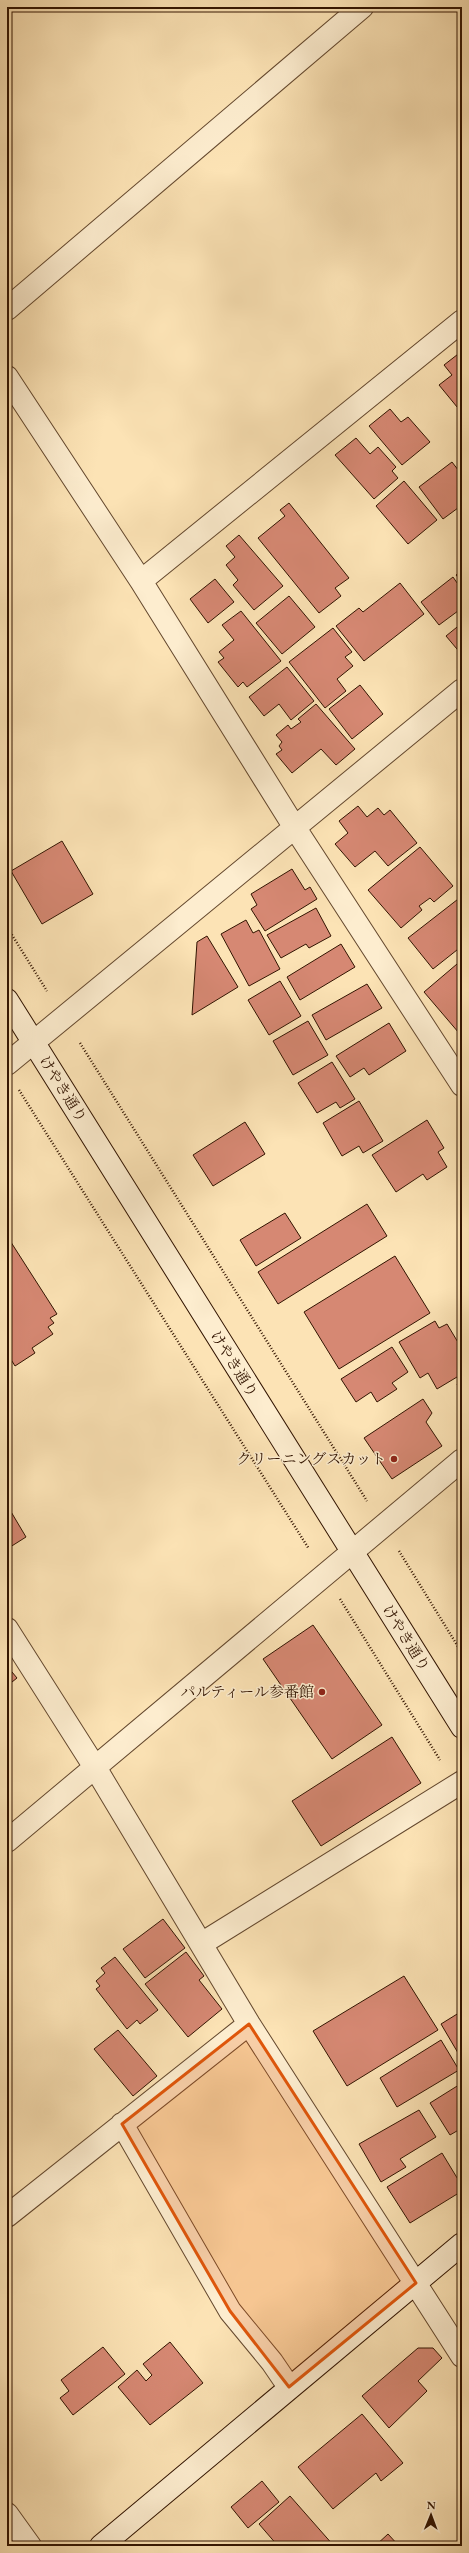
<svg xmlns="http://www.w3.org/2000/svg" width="469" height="2553" font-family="'EB Garamond','Noto Serif JP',serif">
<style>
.building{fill:#d68873;stroke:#321401}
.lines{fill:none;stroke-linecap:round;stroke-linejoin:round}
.street-casing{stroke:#64482e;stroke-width:24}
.secondary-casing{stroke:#321401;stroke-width:24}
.path{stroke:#321401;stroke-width:2.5;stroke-dasharray:1 2;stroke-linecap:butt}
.street{stroke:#fdedcf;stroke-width:22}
.secondary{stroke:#fdedcf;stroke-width:22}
.marked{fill:#df560b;fill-opacity:0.2;stroke:#df560b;stroke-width:3;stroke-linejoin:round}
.poi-dot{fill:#8f2418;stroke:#fdedcf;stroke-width:1.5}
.labels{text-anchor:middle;stroke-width:3;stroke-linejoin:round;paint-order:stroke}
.street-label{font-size:15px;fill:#321401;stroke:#fdedcf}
.poi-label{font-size:15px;fill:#321401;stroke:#fdedcf;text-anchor:end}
</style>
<rect width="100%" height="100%" fill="#fce3b5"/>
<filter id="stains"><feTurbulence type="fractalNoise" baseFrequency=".005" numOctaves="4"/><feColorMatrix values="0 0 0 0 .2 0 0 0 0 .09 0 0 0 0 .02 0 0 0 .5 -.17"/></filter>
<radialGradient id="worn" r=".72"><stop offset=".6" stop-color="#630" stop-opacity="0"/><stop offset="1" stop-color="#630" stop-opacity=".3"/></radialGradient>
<path class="building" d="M462 351V413L439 385 452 375 444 365Z
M390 409 401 422 408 417 430 442 402 465 369 426Z
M356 438 370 454 378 447 396 467 392 471 398 478 374 499 335 455Z
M452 462 462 475V505L443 519 419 487Z
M404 481 437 520 408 544 376 506Z
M289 503 349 578 335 588 341 596 319 613 258 538 285 516 280 510Z
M239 535 283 586 254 610 233 585 238 580 226 565 235 557 226 546Z
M462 570V582L456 575Z
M453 577 462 590V608L439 625 421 602Z
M215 579 234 602 208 623 190 599Z
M400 583 424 614 364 661 336 626 359 608 363 612Z
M289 596 315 627 282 654 256 623Z
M241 611 281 661 247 687 243 682 238 687 218 662 224 658 219 652 234 640 222 625Z
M462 623V655L446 636Z
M333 628 352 652 345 657 353 666 337 679 346 691 325 708 289 662Z
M287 667 314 701 291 720 279 704 264 716 249 697Z
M360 685 383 714 352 739 329 709Z
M316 704 355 749 336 765 321 749 292 773 276 754 282 750 279 746 282 742 276 735 288 725 291 729 301 722 298 719Z
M358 806 367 817 378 808 384 815 390 810 417 843 388 866 375 851 355 867 335 844 348 833 339 821Z
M62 841 93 894 42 924 11 871Z
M420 847 453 886 434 902 430 898 419 906 422 910 401 928 368 890Z
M292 869 305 890 310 887 317 899 265 931 251 909 257 905 251 894Z
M462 896V946L433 969 408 938Z
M316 908 331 936 309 948 306 944 281 958 267 935Z
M246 920 253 933 259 930 280 969 249 986 221 934Z
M207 936 238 987 192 1015 197 942Z
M341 944 355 967 300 1000 287 977Z
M457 964 462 970V1030L459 1033 424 992Z
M280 981 301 1016 269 1035 248 1000Z
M367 984 382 1008 326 1040 312 1015Z
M308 1021 328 1055 293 1075 273 1041Z
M389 1023 406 1051 369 1075 364 1068 350 1077 336 1056Z
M332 1062 355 1099 340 1108 336 1102 317 1113 298 1083Z
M359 1101 383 1141 363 1153 359 1146 342 1156 323 1123Z
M427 1120 444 1148 438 1152 447 1167 427 1180 423 1174 396 1192 372 1155Z
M245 1122 265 1154 213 1186 193 1155Z
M367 1204 387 1236 278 1304 258 1272Z
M285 1213 301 1238 256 1266 240 1240Z
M7 1236 57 1314 50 1318 54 1323 48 1327 53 1334 32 1348 35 1353 15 1366 7 1353Z
M395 1256 430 1313 339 1369 304 1312Z
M435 1321 439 1328 447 1324 462 1349V1374L437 1389 428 1373 420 1378 399 1342Z
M392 1347 408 1372 392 1383 397 1389 377 1402 371 1392 356 1402 341 1379Z
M462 1381V1393L457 1384Z
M423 1399 432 1413 426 1422 442 1446 392 1479 364 1438Z
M7 1505 26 1537 7 1549Z
M313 1625 382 1725 332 1759 263 1659Z
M7 1666 17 1678 7 1686Z
M392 1737 421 1783 321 1846 292 1801Z
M163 1919 185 1948 145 1978 123 1949Z
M186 1952 204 1976 199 1980 222 2009 188 2037 145 1984Z
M115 1957 158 2010 140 2024 137 2020 127 2029 96 1989 100 1986 96 1981 105 1973 101 1968Z
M404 1976 438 2030 347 2086 313 2031Z
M462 2011V2058H461L441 2024Z
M118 2030 157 2076 133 2096 94 2049Z
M441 2040 459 2070 397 2107 380 2078Z
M462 2083V2128L450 2135 430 2103Z
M419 2110 436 2137 400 2159 406 2167 381 2182 359 2144Z
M442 2153 462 2186V2191L410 2223 387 2187Z
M170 2342 203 2383 150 2425 118 2387 137 2370 146 2381 152 2375 143 2364Z
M103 2347 125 2374 73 2415 60 2398 69 2391 61 2380Z
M418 2348H433L442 2358 418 2381 427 2391 389 2428 362 2396Z
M362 2414 403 2463 381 2481 376 2473 333 2509 298 2467Z
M262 2481 279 2502 248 2528 231 2507Z
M290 2496 334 2546H278L259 2524Z
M388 2534 399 2546H375Z"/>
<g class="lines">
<g class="street-casing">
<path id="street" d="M7 309 362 7
M7 377 141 581 295 828 462 1085
M141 581 462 321
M7 1064 462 690
M7 1629 96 1769 249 2024 462 2356
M7 1841 462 1460
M201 1944 462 1782
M122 2124 230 2311 272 2362 289 2387
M7 2216 249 2024
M7 2514 30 2546"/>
</g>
<g class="secondary-casing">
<path id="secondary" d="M7 1000 462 1727
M101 2546 462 2244"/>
</g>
<path class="path" d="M7 927 47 991
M80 1043 367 1501
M19 1090 309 1549
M399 1551 462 1653
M340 1599 440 1760"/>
<use href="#street" class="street"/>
<use href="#secondary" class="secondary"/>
</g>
<path class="marked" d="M249 2024 416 2283 289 2387 230 2311 122 2124Z"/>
<g class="poi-dot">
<circle cx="394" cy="1459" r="4"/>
<circle cx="322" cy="1692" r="4"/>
</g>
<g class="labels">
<g class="street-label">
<text transform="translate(63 1089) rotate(58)" y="5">けやき通り</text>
<text transform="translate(234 1364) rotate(58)" y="5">けやき通り</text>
<text transform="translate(406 1638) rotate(58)" y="5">けやき通り</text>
</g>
<g class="poi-label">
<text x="386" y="1464">クリーニングスカット</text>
<text x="314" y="1697">パルティール参番館</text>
</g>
</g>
<rect width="469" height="2553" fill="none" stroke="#fce3b5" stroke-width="24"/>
<rect x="8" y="8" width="453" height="2537" fill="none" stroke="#321401" stroke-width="2"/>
<rect x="12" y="12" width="445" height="2529" fill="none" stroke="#321401"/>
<g transform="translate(431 2515) rotate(1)" stroke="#fdedcf" stroke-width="3" paint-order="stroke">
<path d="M0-3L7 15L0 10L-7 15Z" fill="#321401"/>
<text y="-6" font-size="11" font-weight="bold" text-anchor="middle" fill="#321401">N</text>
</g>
<rect width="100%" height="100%" filter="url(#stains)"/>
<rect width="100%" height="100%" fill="url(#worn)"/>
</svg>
